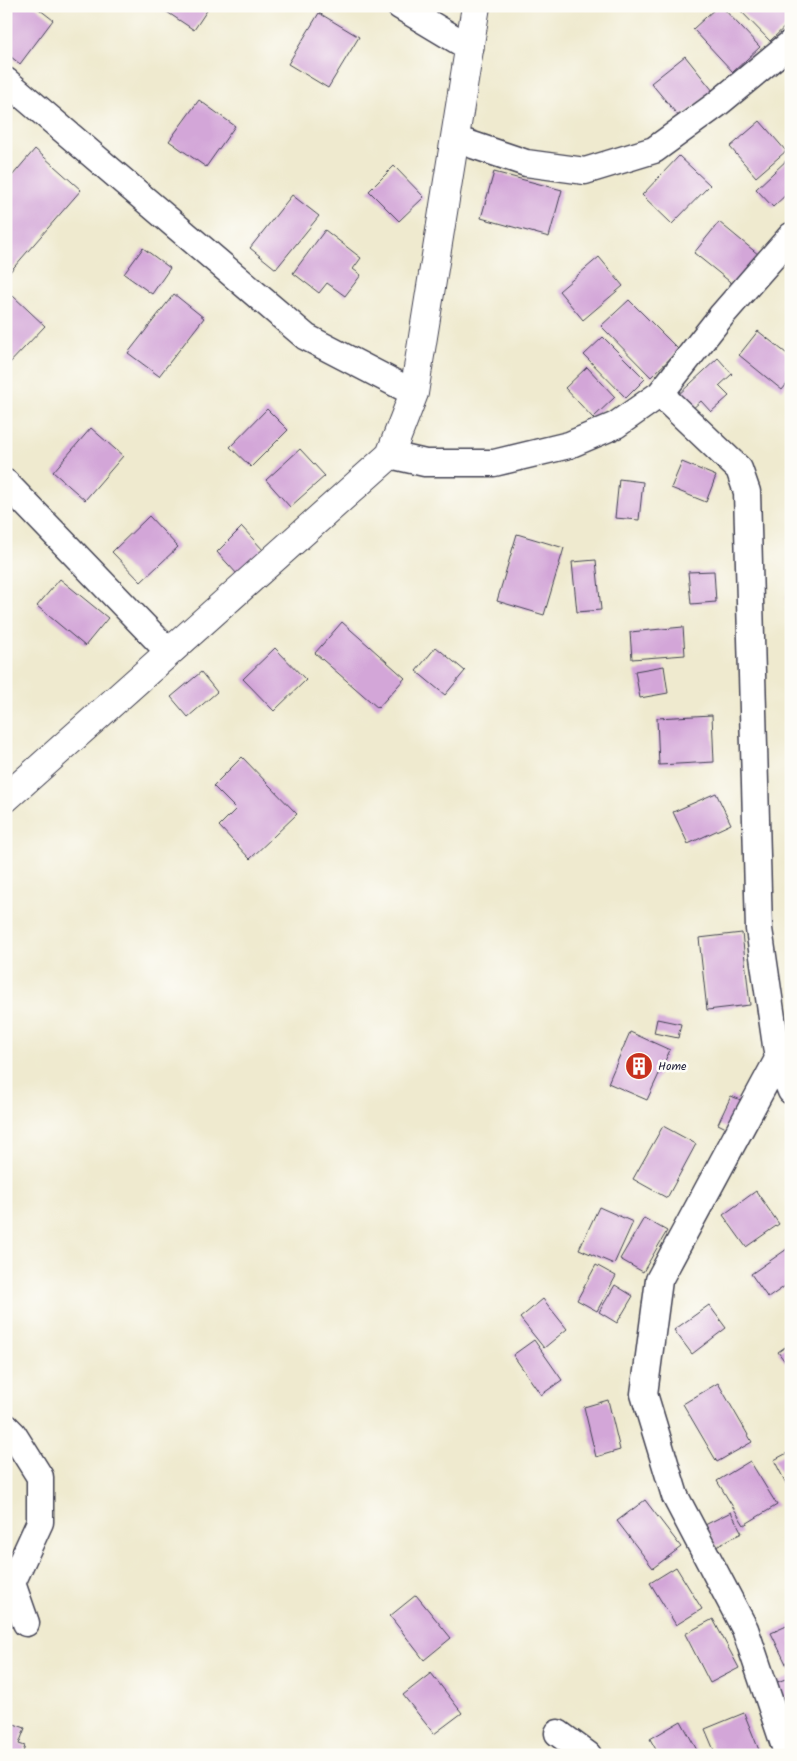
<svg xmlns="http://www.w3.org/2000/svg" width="797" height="1761" font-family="Kalam,sans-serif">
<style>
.building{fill:#d3a6d8}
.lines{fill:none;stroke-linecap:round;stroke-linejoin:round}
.minor-casing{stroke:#414051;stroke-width:29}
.tertiary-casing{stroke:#414051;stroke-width:30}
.minor{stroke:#fff;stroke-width:26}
.tertiary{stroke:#fff;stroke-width:28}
.labels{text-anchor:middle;stroke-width:5;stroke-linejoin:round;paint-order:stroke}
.poi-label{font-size:12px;fill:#22223b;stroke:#fdfcf7;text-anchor:start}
</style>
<rect width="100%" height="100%" fill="#fdfcf7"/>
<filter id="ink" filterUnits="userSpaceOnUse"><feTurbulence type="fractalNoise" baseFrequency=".02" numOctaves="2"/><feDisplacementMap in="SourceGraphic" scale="10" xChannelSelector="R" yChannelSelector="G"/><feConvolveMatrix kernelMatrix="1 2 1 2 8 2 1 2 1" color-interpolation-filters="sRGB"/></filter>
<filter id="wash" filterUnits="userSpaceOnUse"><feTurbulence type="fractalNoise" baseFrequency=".0096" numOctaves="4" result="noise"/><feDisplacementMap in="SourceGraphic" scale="20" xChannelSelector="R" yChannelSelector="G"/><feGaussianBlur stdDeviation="1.12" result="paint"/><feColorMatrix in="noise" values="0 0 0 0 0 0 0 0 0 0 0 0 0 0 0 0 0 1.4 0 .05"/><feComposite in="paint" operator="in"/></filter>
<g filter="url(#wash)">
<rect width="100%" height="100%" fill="#efeacf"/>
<g id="blocks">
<path class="building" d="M6 6H35L53 20 20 64 6 53Z
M158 6H210L194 30Z
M718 6H721L760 47 733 72 693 29Z
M736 6H789L791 8V21L770 41Z
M319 13 359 37 328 88 288 64Z
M685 56 713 91 680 118 651 83Z
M199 100 235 126 206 167 169 141Z
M760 121 786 151 756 177 730 147Z
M35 149 81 190 8 274 6 273V183Z
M679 156 710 185 672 224 642 195Z
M790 157 791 190 773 207 756 189Z
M394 166 424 197 399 221 369 191Z
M494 172 562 190 549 237 481 218Z
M292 195 319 216 276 269 250 248Z
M719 222 759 255 734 285 694 253Z
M325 230 361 258 353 269 361 275 345 296 327 283 319 293 293 273Z
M143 248 170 268 152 294 124 274Z
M599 257 623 286 583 320 559 291Z
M174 294 204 318 159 376 128 353Z
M13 296 45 326 6 367V303Z
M629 300 679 350 651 377 601 326Z
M758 331 791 357V379L782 390 739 355Z
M603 337 645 379 626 398 584 355Z
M718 358 732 374 719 386 729 396 711 412 701 401 690 411 676 397Z
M587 367 615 397 593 418 565 388Z
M267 409 288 430 251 467 230 447Z
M91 428 123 456 85 500 53 472Z
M300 449 325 476 290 507 266 480Z
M682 462 716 476 706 502 671 488Z
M619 479 643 482 639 520 615 518Z
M149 516 178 547 141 582 112 552Z
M242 527 264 551 238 575 217 552Z
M517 534 564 548 544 615 497 601Z
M596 560 601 610 577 612 572 562Z
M714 571 716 602 691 604 688 572Z
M790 578H791V601L786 600Z
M60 579 108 618 85 646 37 606Z
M342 622 405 678 378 708 315 653Z
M683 627 685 655 632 659 630 632Z
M436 647 465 671 445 695 416 671Z
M275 648 306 680 274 711 243 679Z
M664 666 668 693 640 698 635 671Z
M201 672 217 692 188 717 171 697Z
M712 715 714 762 659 765 657 718Z
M242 757 297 814 250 859 219 826 236 809 213 786Z
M716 793 731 824 688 844 673 812Z
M742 933 750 1005 707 1010 699 938Z
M657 1019 681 1024 678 1038 654 1033Z
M630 1032 670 1050 647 1100 608 1083Z
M731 1096 741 1100 728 1129 718 1124Z
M663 1126 696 1144 667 1198 633 1179Z
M756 1191 779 1224 746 1247 723 1215Z
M599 1207 633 1222 614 1264 579 1249Z
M644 1218 667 1231 643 1272 620 1259Z
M787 1249 791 1255V1282L768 1298 751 1274Z
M596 1265 616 1276 597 1311 577 1300Z
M615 1285 633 1296 617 1323 599 1312Z
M543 1299 567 1329 544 1348 520 1318Z
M709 1305 726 1328 692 1354 674 1330Z
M534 1340 562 1380 541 1395 513 1355Z
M791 1343V1370L778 1352Z
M718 1383 752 1442 717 1462 683 1404Z
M608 1400 620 1450 596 1457 584 1407Z
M791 1451V1493L774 1460Z
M750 1461 777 1505 744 1525 717 1481Z
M645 1500 681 1547 653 1568 617 1521Z
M731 1512 742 1533 716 1546 705 1525Z
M676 1567 702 1609 676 1625 650 1583Z
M416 1595 451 1638 424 1660 390 1616Z
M713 1619 739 1668 710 1683 685 1634Z
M791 1624V1667L788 1668 771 1633Z
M431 1673 462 1713 434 1734 403 1695Z
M791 1677V1739L769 1685Z
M744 1713 761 1755H716L705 1729Z
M6 1721 25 1728 19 1744 25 1746 22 1755H6Z
M681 1721 698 1752 693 1755H659L650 1739Z"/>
</g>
</g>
<g filter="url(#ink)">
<use href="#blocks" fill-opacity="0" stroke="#414051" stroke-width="1"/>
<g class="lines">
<g class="minor-casing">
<path id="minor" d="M400 6 470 48
M6 81 306 337 414 393
M455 139 526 163 585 171 654 150 716 105 791 43
M660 394 739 469 747 492 759 929 778 1059 791 1091
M390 455 425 463H494L569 445 616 425 660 394 722 315 791 236
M6 483 169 652
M778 1059 659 1280 644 1394 675 1496 745 1629 786 1750 789 1755
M6 1427 13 1434 40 1477V1522L12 1583 26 1623
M558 1733 588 1755"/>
</g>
<g class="tertiary-casing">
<path id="tertiary" d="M6 798 390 455 414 393 476 6"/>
</g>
<use href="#minor" class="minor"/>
<use href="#tertiary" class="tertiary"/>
</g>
</g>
<defs>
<g id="building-disc" transform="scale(1.4375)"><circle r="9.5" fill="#c8321e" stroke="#fdfcf7"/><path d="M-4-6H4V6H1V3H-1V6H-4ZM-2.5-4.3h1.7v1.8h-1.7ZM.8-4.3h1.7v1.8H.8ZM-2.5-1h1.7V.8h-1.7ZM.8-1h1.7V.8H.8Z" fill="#fff"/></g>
</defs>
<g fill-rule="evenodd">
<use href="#building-disc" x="639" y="1066"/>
</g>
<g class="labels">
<g class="poi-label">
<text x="658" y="1070">Home</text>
</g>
</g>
<rect width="797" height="1761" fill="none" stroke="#fdfcf7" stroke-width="25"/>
</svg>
